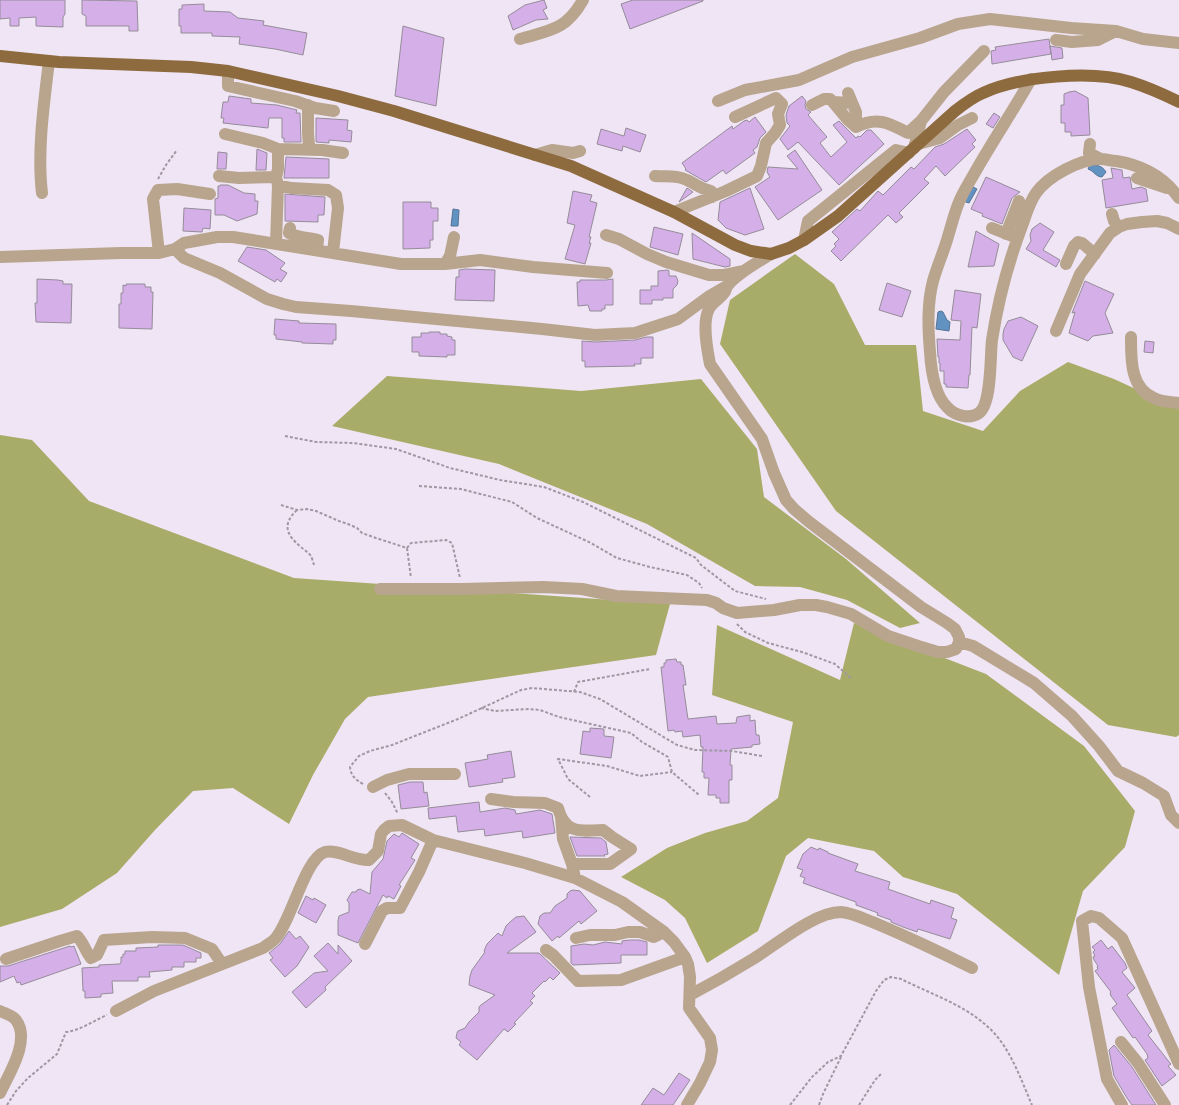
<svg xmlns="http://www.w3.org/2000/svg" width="1179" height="1105" font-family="'Titillium Web',sans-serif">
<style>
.forest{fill:#a8ac69}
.water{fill:#6192c2;stroke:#537497}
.building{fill:#d5afe8;stroke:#958c99}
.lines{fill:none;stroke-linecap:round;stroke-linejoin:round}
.path{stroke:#9f98a3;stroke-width:2;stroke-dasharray:3 2;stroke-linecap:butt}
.minor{stroke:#b9a58d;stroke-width:12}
.major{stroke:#8e6b3e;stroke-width:12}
</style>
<rect width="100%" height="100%" fill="#efe5f4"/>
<path class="forest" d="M795 254 834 284 865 345H916L923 411 983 431 1020 391 1068 362 1114 379 1179 409V735L1176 737 1108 725 836 511 720 344 730 300Z
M387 376 581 391 701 379 757 449 764 497 846 559 920 623 900 628 847 600 800 587 755 586 647 524 499 464 332 426Z
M0 435 32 440 89 501 294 578 670 604 656 655 368 697 345 719 313 775 289 824 233 788 193 791 155 830 117 873 62 909 0 927Z
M854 623 986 674 1084 746 1135 811 1125 847 1083 891 1059 975 957 894 903 877 874 851 808 838 786 856 758 931 707 963 685 918 665 900 621 877 667 848 705 833 747 821 778 798 793 722 712 695 717 625 840 680Z"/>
<path class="water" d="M1090 165C1096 165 1102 165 1106 172L1102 177C1096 177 1094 171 1088 169Z
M971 186 977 189 969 203 963 201Z
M453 209 459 210 458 226H451Z
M941 311 943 312 947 320 950 322 949 331 936 329 938 312Z"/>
<path class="building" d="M0 0H65V14L63 17V27L36 26V17L19 18V26H10V18L0 19Z
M82 0 137 1 138 31H129V26H86V16L82 14Z
M544 0 547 8 543 10 548 19 536 20 513 30 508 16 525 5Z
M633 0H703V1L630 29 621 4Z
M204 4V11L230 12 238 18 264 21 263 25 307 33 303 55 275 49 239 44 240 37 212 36V33H181V26H179V9H182V5Z
M403 26 444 38 436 106 395 96Z
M1049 39 1051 54 992 64 991 51 996 50 995 47Z
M1050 46 1062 48 1063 58 1052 60Z
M1075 91 1088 98 1090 135 1071 136V132H1065V123H1061V105H1064V94L1069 92Z
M229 96 251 99V103L277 105 297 110 296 113H300L301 142H284V138H282V118H269L268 128 223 123 224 118H221L223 102H228Z
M802 96 806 101 805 105 806 109 811 112 808 115 827 137 820 143 831 157 847 142 833 125 839 121 856 138 858 136 860 137 867 130H871L884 144 839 185 798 142 788 150 780 139 790 126 787 123 786 115 789 106Z
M994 113 1000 117 993 128 986 124Z
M755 117 766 132 760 138 757 147 753 150 755 153 726 174 723 170 706 182 685 170 686 169 682 163 732 126 733 129 744 121 747 120 749 122Z
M316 118 348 120 347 130 352 131 351 142 329 140V143L316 142Z
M626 128 646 135 640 152 623 146 622 151 597 144 601 129 624 136Z
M967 129 976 140 972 144 975 147 945 176 936 166 924 179 929 183 899 213 903 217 896 223 888 215 841 261 831 251 836 246 834 244 839 239 832 232 857 209 860 211 878 191 883 195 911 167 914 169 935 147 944 144Z
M257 149 267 153 266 170H256Z
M795 150 822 190 778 220 755 187 770 177 767 172 768 167 798 169 787 156Z
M218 152 227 153 226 169H217Z
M286 157 329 159V178H284Z
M1111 168 1122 170 1123 178 1130 177 1132 189 1141 187 1146 189 1148 201 1106 208 1102 180 1113 178Z
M986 177 1020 192 1012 198 1002 224 982 216 983 214 971 209Z
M220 185H228L244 193 255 194V201H258L257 214 237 221 224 215H215V199L218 198V186H220Z
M687 188 693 192 679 202Z
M750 188 764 229 745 235 726 228 718 220 720 202Z
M573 191 592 195 590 201 597 203 589 237H591L589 243H591L585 264 565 259 575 225 567 223Z
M285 194 325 197 324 215H318V222L285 221Z
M403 202H431V208H438V221H433V240H430V248L403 249Z
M184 208 211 210 210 229 203 228 202 232 183 231Z
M1040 223 1054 232 1043 250 1060 260 1056 267 1026 249 1031 241 1030 235 1032 229Z
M654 227 683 234 678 255 650 247Z
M976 231 999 244 994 266 968 267Z
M692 233 730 259V266L725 267 693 259Z
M247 247 266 250 285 263 280 269 287 273 281 282 277 279 275 282 238 261Z
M465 269 495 270 494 301 455 300 456 277H459V270Z
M668 270 669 271V276H676L678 281 677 285 673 289V298H663V300H652V304H640V290H651V286H658V271Z
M37 279 58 280 63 281V284H72L71 323 36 322 35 303H37Z
M613 279V305H605V309H602V311H590L588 305 578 306 577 282H580V280H606Z
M1085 281 1114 294 1105 313 1113 333 1093 336 1088 341 1069 333 1075 312 1072 313Z
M887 283 911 291 902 317 879 310Z
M126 284H145V287H151V292H153L152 329 119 328V304H121V293H123V285L126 286Z
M955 290 981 294 977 328 972 327 970 375H969L968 388 946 387V384H944V371H940V363H939V357H938L937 339 960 340 961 321 951 320Z
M1021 317 1038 326 1022 361 1013 357 1003 340V334L1004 329 1008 321Z
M275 319 299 321V323L336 324V340H333V344L302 343V342L276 339V335H274Z
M429 332H440V334H447V336L452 337V340H455V355H447V357L419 356V352H412V337H421V333H429Z
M646 337H653V358H641V364H634L635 366 585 367V361H582V341L595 342 635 340Z
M1145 341 1154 342 1153 353 1144 352Z
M676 659 677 662H681V665H683L686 685H683L688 719 716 716 717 724 736 723 737 717 750 715V721L755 720 756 735H759L760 744 752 745V747L731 749 730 765H732V780H729V803H720V798H716V795H708L709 778H704V772H702L703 747H701L700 735 683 737 682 731 675 732 674 730 668 731 661 667H664V663H666V660Z
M590 728 604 729V736L614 737 611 758 580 754 583 731 590 732Z
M511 751 515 777 502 779 503 782 469 787 465 763 488 759 487 755Z
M410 782H423L424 793 427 792 429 806 401 809 398 785Z
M479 802 480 812 505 808 515 810 516 814 540 810 552 814 555 833 523 838 522 831 485 836 484 829 458 832 456 816 429 819 428 808Z
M402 833 419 844 411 858 415 860 399 885 401 886 394 899 388 896 387 898 383 895 358 943 338 935V921L339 916 349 912V903L347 900 352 892H356L357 890 360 889 370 894 372 872 383 859 387 841 394 834 399 837Z
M570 837 601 838 606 842 608 854 604 855 605 856H577Z
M811 847 818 850 819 848 828 852V853L858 864 855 871 890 882 888 889 930 904 931 900 954 908 951 918 957 920 950 939 918 929 917 932 903 927 891 922V920L877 915 878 913 856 905V902L803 883 805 878 800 876 803 870 797 868 803 854Z
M573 890 580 891 597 911 581 924 579 921 559 938 558 936 552 941 538 924 540 916 544 913H550L555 906 567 898V894L570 891Z
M306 896 313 900 314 898 326 905 316 923 298 913Z
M524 916 536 932 507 953H539L560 973 553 980 550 977 545 982 544 981 532 993 535 996 530 1001 533 1003 514 1023 516 1024 508 1032 504 1029 477 1060 459 1045 461 1042 456 1038 457 1033 458 1031 465 1028 469 1022 479 1012V1007L481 1005 495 995 469 985 470 976 472 970 485 952 484 951 487 944 498 933 502 936 506 926 510 922 516 917Z
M289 931 296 939 300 936 309 947 297 966 285 977 270 960 273 958 269 953 280 944Z
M629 940H639L647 942V955H621V963L573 965 571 963V946L584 944 593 945 605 942 622 944V941Z
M1101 940 1108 949 1112 946 1125 963 1127 968 1122 972 1135 988 1127 995 1152 1031 1148 1035 1170 1063 1171 1064 1168 1066 1176 1075 1162 1086 1145 1060 1148 1058 1147 1054 1135 1037 1133 1038 1112 1008 1117 1004 1111 996 1110 993 1111 992 1095 971 1098 969 1097 967 1098 966 1094 960 1093 957 1095 956 1093 952 1095 950 1092 947Z
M328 943 338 954V945L352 961 325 987 326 990 306 1008 292 992 314 973 328 971 314 956Z
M158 945H183L201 953V958H196V962H184V967H172V970L149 972 150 977H138V981H112L113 993 101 994V997L85 998V991H83L82 968 99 967V965L119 964 121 963V957H123V954H125V951H136V948L158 947Z
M70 946 71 947 74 946 81 964 21 985 20 982 17 983 14 976 0 982V966H8Z
M1114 1045 1132 1067 1156 1105H1132L1127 1098 1114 1076 1109 1050Z
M679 1073 690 1080 673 1105H641L653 1088 664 1095Z"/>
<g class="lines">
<path class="path" d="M158 179 166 165 177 150
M285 436 316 442 353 443 396 449 450 468 500 480 544 487 583 502 696 558 701 565 735 591 766 599
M419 486 461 489 512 502 537 518 591 543 617 558 650 567 687 575 699 583 702 588
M281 505 297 510 307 509 316 511 339 521 348 524 357 528 362 533 376 538 407 548 411 578
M297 510C282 524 286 535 301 547 304 550 308 552 311 556 312 558 313 562 314 565
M407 548 411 543 446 540 452 543 460 578
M737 624 745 632 768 643 802 652 835 664 851 678
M574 692 578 682 650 669
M481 708 495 711 529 709 540 710 559 717 631 733 642 742 668 757 672 772 699 795
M363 784C355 779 351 776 350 767L359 756 370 751 392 745 458 719 521 690 532 688 580 692 600 699 677 745 695 750 732 751 762 756
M385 793 392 802 398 814
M590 797 568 779 558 759 607 766 640 776 672 772
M7 1105 16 1091 28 1078 57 1054 66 1032C81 1030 93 1021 107 1015
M790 1105 812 1077 828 1062 841 1056 876 991 884 980 891 977 901 979C933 995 971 1007 995 1034 1012 1053 1022 1082 1032 1105
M819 1105 823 1094 841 1057
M859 1105 875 1080 882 1073"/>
<path class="minor" d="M520 39C551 30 566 30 583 0
M1056 40 1072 42 1098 40 1116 31 1143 39 1179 43
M228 71V86L295 101 315 108 334 111
M1031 79C1013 111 992 142 974 174 969 183 963 192 959 202 954 214 951 227 947 240 943 253 937 267 933 281 927 304 928 328 930 352 931 369 934 394 947 407 954 415 969 420 979 413 992 404 990 356 992 340 998 301 1008 263 1022 226 1026 215 1029 203 1036 193 1048 176 1080 159 1101 159 1106 159 1111 161 1116 161 1142 165 1164 177 1179 198
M848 93 856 112V127
M718 101 745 90 799 80 852 57 920 38 958 24 990 19 1071 28 1116 31
M833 102 847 119 856 127
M308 105V133L309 146
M812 105 824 99H830L833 102 852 103
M856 127C877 116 889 123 908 133L921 121
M225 134 263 143 278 149V169L276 177
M918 144 940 138 958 125 972 118
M1090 144 1089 153 1101 159
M914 148 921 121 944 92 984 51
M278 149 322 150 343 153
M535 155 552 150 573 153 580 151
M219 176 239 178 276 177 278 185 276 244
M655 176C666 177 678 175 687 180 698 185 698 188 711 191L712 197
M1137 178 1167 188
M278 185 291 188 328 190 336 195 338 208 333 252
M42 193C37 151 44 103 49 61
M674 212 726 191 757 176 761 166 766 143 775 133 780 125 778 114 782 104 776 98 735 117
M1112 214 1114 221 1119 227
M290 228 289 233C295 237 310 238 318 240L317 250
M992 228 1012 236
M1006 234 1019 201
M606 235 619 239 647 254 666 262 709 275H724L744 271
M804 240 808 221 896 150 909 153
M159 253 153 199 158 190 177 189 210 194
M771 254C757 263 739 272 728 285 726 287 726 291 724 293 720 299 712 302 709 309 702 322 707 349 710 364L762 439 774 473 786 500 794 509 808 521 921 607 947 623 955 629 959 637V642L973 646 1034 683 1072 716 1099 746 1118 771 1143 783 1164 796 1171 815 1179 823
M0 257 121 253H159L175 249
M445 264 450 256 454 237
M1066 264 1074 246 1078 242 1082 243 1095 254
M607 273 533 267 480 260 445 264H401L233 237H217L184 243 175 249 184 258 220 273 267 299 283 304 296 307 351 311 542 329 595 335 635 333 678 319 708 297 727 286
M1056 331 1080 274 1110 233 1119 227 1127 224 1142 222 1157 221 1167 223 1179 229
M1131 337C1131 359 1130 388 1154 398 1161 402 1171 402 1179 403
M380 589H462L543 587 582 589 616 596 707 600 716 603 723 608 737 613 774 610 800 605H816L827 607 851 614 888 636 918 646 938 652H947L956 649 959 642
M373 787 387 780 409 774H455
M491 799 513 802 545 803 558 808C565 834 580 831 603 830L612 837 631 849 610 864H572L575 878
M561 817 563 839 572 864
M576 938 590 935H615L628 932H640L654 937 664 932
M365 944 382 911 387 908H400L419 872 433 840
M546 950 553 955 578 981 621 980 685 957
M6 959 60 941 77 936C84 943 85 951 91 958L97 955 104 940 152 937 185 938 212 949 222 964
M690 995C711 984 732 972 753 959 776 945 814 912 841 912 853 913 864 919 875 923 908 937 940 952 972 968
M0 1011C6 1014 12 1015 16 1020 31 1040 9 1074 0 1093
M116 1011 154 991 263 948C267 945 272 942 275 939 291 922 305 858 325 852 338 849 354 861 369 860L378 851 381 834 384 830 389 826 402 825 433 840 525 863 575 878 622 902 664 932 674 942 685 957 688 964 690 977 689 1008 710 1038 712 1050 710 1062 700 1083 687 1105
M1121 1042 1138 1063 1165 1105
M1122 1105 1107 1079 1089 987 1082 921 1091 916 1099 918 1122 938 1179 1064"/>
<path class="major" d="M0 56 59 62 191 67 228 71 338 96 394 111 571 166 674 212 735 245 751 251 771 254 789 248 804 240 838 216 955 111C964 104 973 97 983 93 1020 76 1093 70 1131 82 1147 87 1163 94 1179 102"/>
</g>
</svg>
